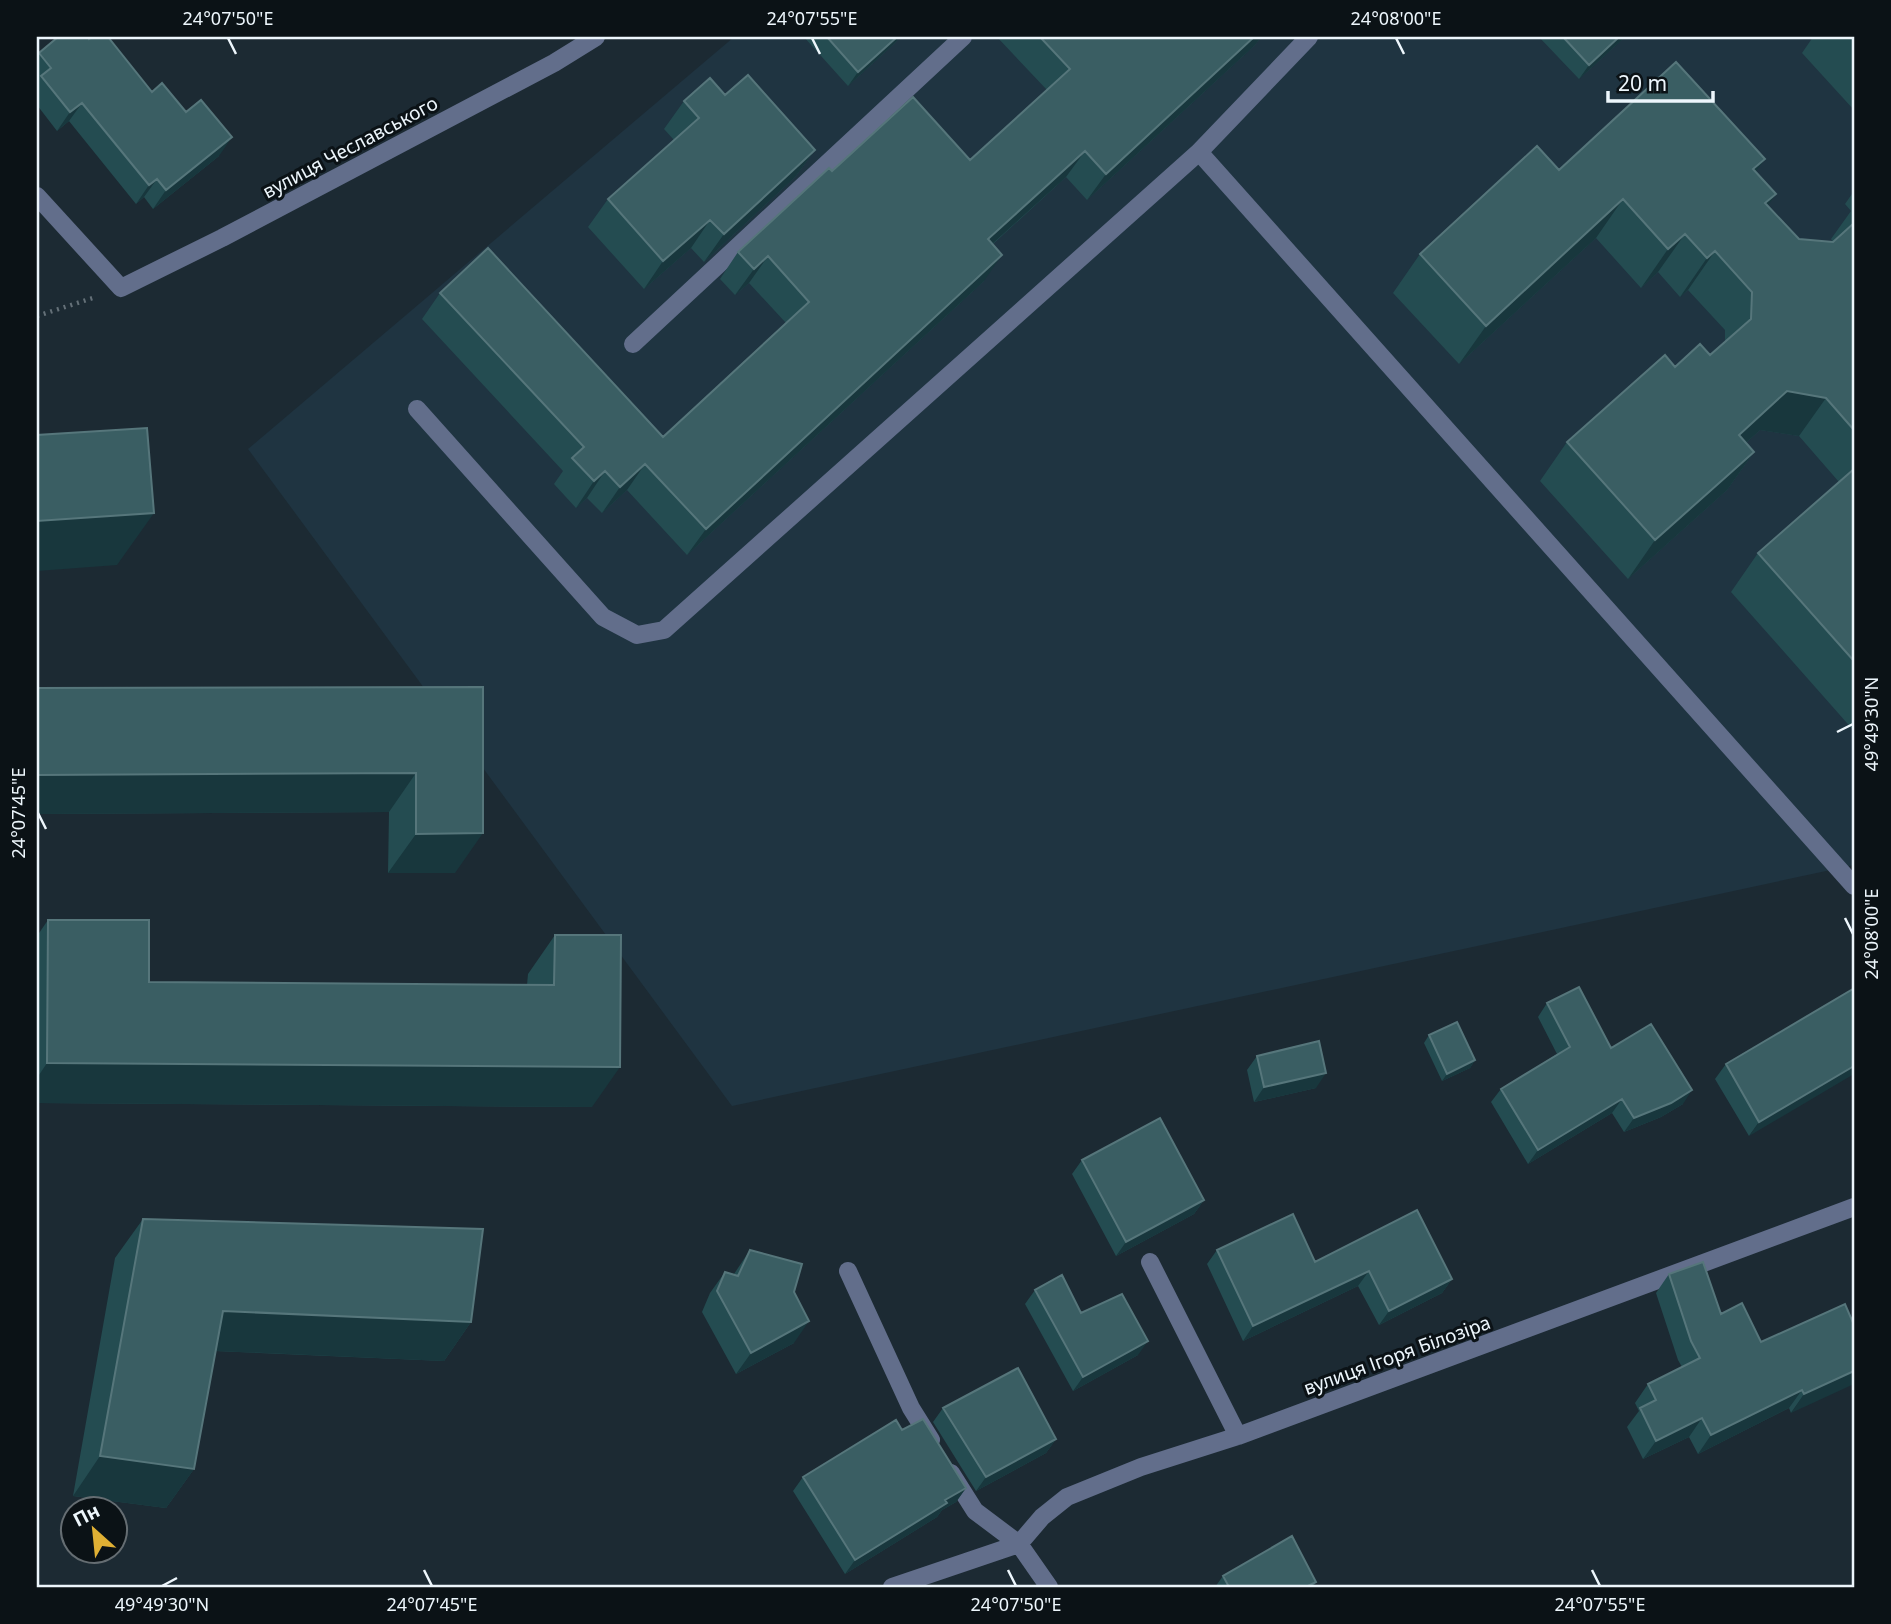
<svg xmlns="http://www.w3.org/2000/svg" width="1891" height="1624" font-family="'Noto Sans',sans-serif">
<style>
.built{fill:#1f3441}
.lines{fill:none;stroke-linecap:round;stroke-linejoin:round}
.path{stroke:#647078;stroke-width:4.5;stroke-dasharray:2 5;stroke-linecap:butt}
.minor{stroke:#626e8b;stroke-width:18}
.wall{fill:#244c51}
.shaded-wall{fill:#18373d}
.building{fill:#3a5e63;stroke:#56767b;stroke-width:2}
.ticks{fill:none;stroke:#edf6fc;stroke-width:2.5}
.labels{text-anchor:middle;stroke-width:6;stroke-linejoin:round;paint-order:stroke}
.street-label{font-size:19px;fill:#edf6fc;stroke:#0b1216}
.neatline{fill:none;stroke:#edf6fc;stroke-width:2.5}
.ticks-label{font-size:18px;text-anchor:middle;fill:#edf6fc}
</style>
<rect width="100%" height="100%" fill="#1c2a33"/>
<path class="built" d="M734 37H1854V865L732 1106 248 449Z"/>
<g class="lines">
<path class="path" d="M37 316 96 297"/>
<path class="minor" d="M1199 152 1854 886
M37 196 121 288 222 238 554 63 596 37
M633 344 963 37
M417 409 603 617 637 635 664 630 1199 152 1309 37
M1150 1262 1238 1436
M848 1271 911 1408 931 1440
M892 1587 1019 1544 975 1511 951 1473
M1049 1587 1019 1544 1042 1517 1067 1497 1141 1467 1238 1436 1854 1207"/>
</g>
<path class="wall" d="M804 37H900L895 43 848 86Z
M997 37H1261L1255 45 1087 200 1066 177 993 244 984 281 687 555 627 490 602 513 587 498 576 508 554 484 563 471 422 319 440 293 663 437 786 323 749 283 735 295 720 279 738 252 832 171 970 160 1047 90Z
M1539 37H1625L1579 79Z
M1813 37H1854V110L1802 53Z
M39 53 152 92 219 156 153 209 144 197 136 204 69 121 57 131 37 105V56Z
M725 95 815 150 795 177 704 262 691 248 644 289 588 227 608 199 674 140 664 129 684 101Z
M1559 170 1756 172 1767 206 1799 239 1833 242 1831 239 1851 211 1845 204 1854 191V731L1731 592 1758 553 1839 482 1799 436 1760 430 1746 443 1754 452 1727 490 1628 579 1540 481 1567 442 1675 367 1710 355 1725 342V330L1688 290 1680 297 1658 272 1641 288 1596 238 1459 364 1393 293 1420 254Z
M483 687 455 873H388L389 812 37 814V688Z
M48 920 149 982 527 985 528 974 555 935 592 1107 37 1103V936Z
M1854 992 1749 1136 1715 1079 1726 1064Z
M1547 1003 1611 1048 1683 1104 1661 1117 1624 1132 1612 1113 1528 1164 1491 1102 1501 1089 1557 1054 1538 1017Z
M1429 1035 1475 1060 1470 1068 1442 1081 1424 1043Z
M1257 1056 1316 1088 1254 1102 1247 1070Z
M1082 1160 1204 1200 1194 1214 1116 1256 1072 1174Z
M143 1219 471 1322 444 1361 215 1351 194 1469 166 1508 73 1496 115 1258Z
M750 1250 794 1292V1343L736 1374 702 1312 710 1293 725 1272 734 1274Z
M1217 1250 1315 1262 1452 1279 1442 1293 1379 1325 1358 1286 1243 1341 1207 1264Z
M1669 1274 1721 1314 1761 1342 1854 1325 1791 1413 1789 1408 1698 1454 1689 1437 1643 1459 1627 1427 1639 1411 1635 1403 1648 1384 1682 1367 1678 1360 1656 1293Z
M1035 1290 1081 1313 1138 1355 1073 1391 1025 1304Z
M943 1408 1056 1439 1046 1453 976 1491 933 1422Z
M902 1430 966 1488 956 1502 942 1510 937 1517 845 1574 793 1491 803 1477Z
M1223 1576 1316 1582 1313 1587H1215Z"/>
<path class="shaded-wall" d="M897 37H900L895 43 848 86 858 72Z
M1254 37H1261L1255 45 1087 200 1106 174Z
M1619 37H1625L1579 79 1589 65Z
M82 103 69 121 57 131 70 112Z
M232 137 219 156 153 209 166 190Z
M815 150 795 177 704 262 724 234Z
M1085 151 1066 177 969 265 988 239Z
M1765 159 1738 197 1753 169Z
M157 179 144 197 136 204 149 185Z
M1776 194 1749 233 1765 203Z
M1623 199 1596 238 1459 364 1486 326Z
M710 220 691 248 644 289 663 261Z
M1685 234 1658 272 1641 288 1668 249Z
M1715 251 1688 290 1680 297 1707 258Z
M1002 255 984 281 687 555 706 529Z
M768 256 749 283 735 295 754 269Z
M1787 391 1826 398 1799 436 1760 430 1712 474 1739 435Z
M1754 452 1727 490 1628 579 1655 540Z
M645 464 627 490 602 513 620 487Z
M605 471 587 498 576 508 594 481Z
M154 513 117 565 37 571V521Z
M416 773 389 812 37 814V775Z
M483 833 455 873H388L416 834Z
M1475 1060 1470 1068 1442 1081 1447 1074Z
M47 1063 620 1067 592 1107 37 1103V1078Z
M1854 1066V1074L1749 1136 1759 1122Z
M1326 1073 1316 1088 1254 1102 1264 1087Z
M1692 1090 1683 1104 1661 1117 1624 1132 1634 1118Z
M1622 1099 1612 1113 1528 1164 1538 1150Z
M1204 1200 1194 1214 1116 1256 1126 1242Z
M1369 1271 1358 1286 1243 1341 1253 1326Z
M1452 1279 1442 1293 1379 1325 1389 1311Z
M223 1311 471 1322 444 1361 195 1350Z
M809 1321 794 1343 736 1374 751 1353Z
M1148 1341 1138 1355 1073 1391 1083 1377Z
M1854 1371V1384L1791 1413 1804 1394Z
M1802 1390 1789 1408 1698 1454 1711 1435Z
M1702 1418 1689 1437 1643 1459 1656 1441Z
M1056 1439 1046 1453 976 1491 986 1477Z
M100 1456 194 1469 166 1508 73 1496Z
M966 1488 956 1502 942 1510 937 1517 845 1574 855 1560 945 1500Z"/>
<path class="building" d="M58 37H88L89 39 92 37H108L152 92 162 83 186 112 201 100 232 137 166 190 157 179 149 185 82 103 70 112 41 76 51 68 39 53Z
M827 37H897L858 72Z
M1040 37H1254L1106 174 1085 151 988 239 1002 255 706 529 645 464 620 487 605 471 594 481 572 458 584 447 440 293 488 248 663 437 809 302 768 256 754 269 738 252 829 168 832 171 913 97 970 160 1070 69Z
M1563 37H1619L1589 65Z
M1676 62 1765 159 1753 169 1776 194 1765 203 1799 239 1833 242 1854 223V430L1826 398 1787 391 1739 435 1754 452 1655 540 1567 442 1665 355 1675 367 1700 344 1710 355 1751 319 1752 292 1715 251 1707 258 1685 234 1668 249 1623 199 1486 326 1420 254 1537 146 1559 170Z
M748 75 815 150 724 234 710 220 663 261 608 199 699 118 684 101 710 78 725 95Z
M147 428 154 513 37 521V435Z
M1854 469V661L1758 553Z
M483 687V833L416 834V773L37 775V688Z
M48 920H149V982L554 985 555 935H621L620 1067 47 1063Z
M1579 987 1611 1048 1651 1024 1692 1090 1671 1103 1634 1118 1622 1099 1538 1150 1501 1089 1570 1047 1547 1003Z
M1853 989 1854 992V1066L1759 1122 1726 1064Z
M1457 1022 1475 1060 1447 1074 1429 1035Z
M1319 1041 1326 1073 1264 1087 1257 1056Z
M1160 1118 1204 1200 1126 1242 1082 1160Z
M1417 1210 1452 1279 1389 1311 1369 1271 1253 1326 1217 1250 1293 1214 1315 1262Z
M143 1219 483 1229 471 1322 223 1311 194 1469 100 1456Z
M750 1250 802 1264 794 1292 809 1321 751 1353 717 1291 725 1272 738 1276Z
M1703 1262 1721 1314 1742 1303 1761 1342 1845 1304 1854 1325V1371L1804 1394 1802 1390 1711 1435 1702 1418 1656 1441 1640 1408 1656 1400 1648 1384 1700 1358 1691 1341 1669 1274Z
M1062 1275 1081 1313 1122 1294 1148 1341 1083 1377 1035 1290Z
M1018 1368 1056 1439 986 1477 943 1408Z
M923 1419 966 1488 945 1500 947 1503 855 1560 803 1477 896 1420 902 1430Z
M1292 1536 1316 1582 1306 1587H1229L1223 1576Z"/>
<path class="ticks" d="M228 38 236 54M812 38 820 54M1396 38 1404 54M1837 732 1853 724M38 813 46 829M1845 918 1853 934M424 1570 432 1586M1008 1570 1016 1586M1592 1570 1600 1586M162 1586 177 1578"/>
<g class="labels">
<g class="street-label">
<text transform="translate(350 147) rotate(-28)" y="7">вулиця Чеславського</text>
<text transform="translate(1397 1355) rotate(-20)" y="7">вулиця Ігоря Білозіра</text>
</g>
</g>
<rect width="1891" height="1624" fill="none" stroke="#0b1216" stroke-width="77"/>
<g transform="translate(94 1530) rotate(333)"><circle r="33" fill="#0b1216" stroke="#656d72" stroke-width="2"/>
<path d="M0-5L12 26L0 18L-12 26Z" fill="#e0b034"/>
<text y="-10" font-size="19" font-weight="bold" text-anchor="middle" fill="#edf6fc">Пн</text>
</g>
<path d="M1608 91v10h105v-10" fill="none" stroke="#edf6fc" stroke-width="3.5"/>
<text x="1618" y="91" font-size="21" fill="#edf6fc" stroke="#0b1216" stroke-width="5" paint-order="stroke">20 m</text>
<rect x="38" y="38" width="1815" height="1548" class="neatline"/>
<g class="ticks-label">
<text x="228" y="25">24°07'50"E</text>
<text x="812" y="25">24°07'55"E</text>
<text x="1396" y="25">24°08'00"E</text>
<text transform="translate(1872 724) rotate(-90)" y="6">49°49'30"N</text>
<text transform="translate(19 813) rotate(-90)" y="6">24°07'45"E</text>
<text transform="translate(1872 934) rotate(-90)" y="6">24°08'00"E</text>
<text x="162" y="1611">49°49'30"N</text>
<text x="432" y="1611">24°07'45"E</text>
<text x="1016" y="1611">24°07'50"E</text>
<text x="1600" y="1611">24°07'55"E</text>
</g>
</svg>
